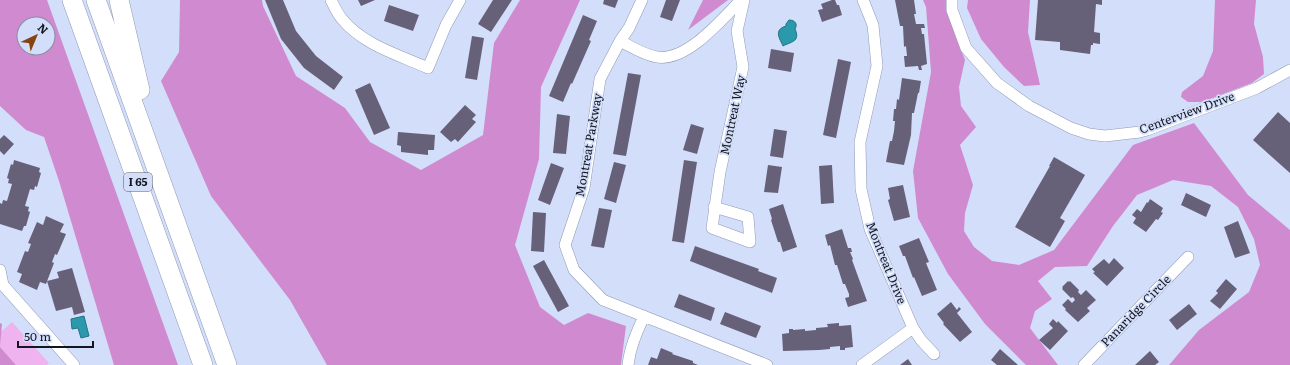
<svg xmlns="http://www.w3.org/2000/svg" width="1290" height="365" font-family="Literata,serif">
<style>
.green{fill:#efb4ef}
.forest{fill:#d08bd0;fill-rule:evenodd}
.water{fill:#2a99ab;stroke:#237281}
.building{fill:#676079}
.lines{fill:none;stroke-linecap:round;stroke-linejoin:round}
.street-casing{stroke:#8f99b3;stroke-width:12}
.highway-casing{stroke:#8f99b3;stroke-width:20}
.street{stroke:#fff;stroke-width:11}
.highway{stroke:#fff;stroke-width:19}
.labels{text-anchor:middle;stroke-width:3.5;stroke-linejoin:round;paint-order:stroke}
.shield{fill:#d3defa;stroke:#4c5261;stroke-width:1}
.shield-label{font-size:11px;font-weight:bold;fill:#12161f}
.street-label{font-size:12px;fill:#12161f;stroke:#d3defa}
</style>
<rect width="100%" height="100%" fill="#d3defa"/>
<path class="green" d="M12 322 49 363 47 365H16L0 347 1 332Z"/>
<path class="forest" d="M0 0H47L178 365H114L59 181 44 137 26 130 0 106ZM24 24H48V48H24Z
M180 0H262L263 6 296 76 345 108 370 142 421 170 483 135 494 43 520 0H580L541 87 539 159 515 245 540 307 564 325 588 313 626 326 621 365H327L290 300 211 196 161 81 179 52Z
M703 0H728L688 30Z
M923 0H946V9L965 60 959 87 961 106 976 127 960 145 973 185 965 213 964 231 974 247 992 261 1019 265 1054 250 1133 145 1194 123 1248 195 1290 230V365H1169L1199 330 1249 292 1260 265 1254 239 1238 207 1211 186 1173 180 1137 195 1113 226 1087 266 1055 267 1038 281 1052 299 1035 311 1030 328 1058 365H1026L985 324 948 274 918 218 913 171 931 72 926 7Z
M968 0H1030L1028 32 1040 85 1024 86 1004 67 981 39 967 8Z
M1215 0H1256L1254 24 1263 57 1264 74 1252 83 1202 102H1188L1181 97 1182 92 1203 76 1213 51Z
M0 323 2 324 0 347 16 365H0Z"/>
<path class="water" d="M789 20C795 20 798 24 795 29 801 42 790 42 783 46 780 39 773 30 786 26V24Z
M84 316 89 336 81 338 78 328 72 329 71 319Z"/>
<path class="building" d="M265 0H283L296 31 316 56 343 77 334 90 304 68 281 39Z
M358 0H375L361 6Z
M493 0H512L491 32 478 24Z
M604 0H618L615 8 603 4Z
M666 0H680L672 21 660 17Z
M832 0H835L837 5H839L842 15 822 22 818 10 823 9 821 4Z
M895 0H914L916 14H914L916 24H924L925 28H921L922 34H924L927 64 921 66 922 70H919L918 66 905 67 904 56H907L906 46 904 47 903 26H900Z
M1038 0H1102V5L1096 4 1094 32 1100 33V44L1093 43V45H1091L1090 54 1060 50V42L1035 40Z
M389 5 419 15 413 31 384 21Z
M583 15 597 21 589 40 591 41 572 84 571 83 563 102 549 96Z
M472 36 484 38 477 80 465 78Z
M771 49 794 53 791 72 768 68Z
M838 59 851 62 836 138 823 135Z
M628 73 641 75 626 156 613 154Z
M902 78 921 81 919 93H918L914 113H912L911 135 904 165 886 162 890 141H892L894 131 895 121H893L894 109H896L897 99 899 100Z
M370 83 390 128 374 135 355 90Z
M465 105 476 115 472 119 476 122 458 142 455 139 451 142 440 132Z
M1278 112 1290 123V173L1253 140Z
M557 114 570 116 566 154 553 153Z
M691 124 704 128 697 154 683 150Z
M774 129 787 131 783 158 770 156Z
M398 132 435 135 434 150H428V155L401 152V146L397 145Z
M4 135 14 144 4 155 0 151V139Z
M1054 157 1085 175 1060 218 1065 221 1050 247 1015 227 1050 166H1049Z
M14 160 40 168 39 172 41 173 37 187 35 186 34 190 30 189 25 206 29 207 28 211 30 212 26 226H24L22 231 0 224V203L2 204 3 200 7 201 12 184 8 183 9 179 7 178 11 164 13 165Z
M684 160 697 162 684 243 672 241Z
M614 162 626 165 616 203 604 199Z
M551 163 564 168 550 205 538 200Z
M768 165 782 167 778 193 764 192Z
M832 165 834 203 821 204 819 166Z
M903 185 910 217 894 221 888 200 890 199 888 188Z
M1186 193 1211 205 1206 217 1181 205Z
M1150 199 1163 208 1161 212 1163 213 1158 220 1156 219 1146 232 1133 223 1136 218 1132 215 1137 209 1141 212 1147 202 1148 203Z
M783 204 797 247 783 252 780 242H778L771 220 772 219 769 209Z
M599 208 612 210 604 248 591 246Z
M533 212 546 213 544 252 531 251Z
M46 216 64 224 60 232 66 234 57 255 55 254 52 262 54 263 46 284 40 282 37 290 19 282 22 274 17 272 25 251 28 252 31 244 28 243 37 222 43 225Z
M1238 221 1250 253 1235 258 1224 227Z
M842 229 848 248H851L852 252H850L853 259 852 260 867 301 848 307 845 298 849 297V294L845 284H843L837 265H835L830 245 828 246 825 235Z
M919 238 929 262 926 263 937 290 922 296 914 277 913 278 905 256H903L899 246Z
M695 246 759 269 758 271 777 278 772 293 690 261Z
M1114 258 1124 268 1107 286 1093 273 1095 272 1092 269 1104 259 1109 264Z
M544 260 569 306 558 312 533 266Z
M72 268 85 312 74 315 72 307 56 311 47 281 59 278 57 272Z
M1226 279 1237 289 1220 309 1210 301 1218 293 1216 291Z
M1068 281 1069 282 1070 281 1079 290 1078 292 1081 295 1086 290 1096 300 1087 308 1090 311 1078 322 1065 310 1066 309 1062 305 1068 299 1072 303 1075 300 1073 297 1071 298 1062 289 1063 288 1062 287Z
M679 294 715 308 711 321 674 307Z
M951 302 957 310 959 307 961 309 957 313 972 332 960 342 943 324 944 323 937 314Z
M1189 304 1197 314 1177 330 1169 320Z
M725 312 761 326 756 338 720 324Z
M1053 319 1057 323 1058 321 1068 331 1050 350 1039 340 1053 328 1049 324Z
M839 323V326L851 325 853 347 845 348V350H840V346L830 347V349L819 350 783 351 782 334 789 333V329H793V330L805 329V331L816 330V328L828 327 827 324Z
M661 348 673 353 672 354 693 361V363L698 365H648L651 357 657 359Z
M1000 349 1018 365H997L991 360Z
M1150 351 1159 362 1155 365H1135Z
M908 359 912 365H900Z"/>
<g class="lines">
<g class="street-casing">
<path id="street" d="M331 0C334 6 337 13 342 19 363 45 399 55 428 68L446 25 460 0
M642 0 629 28 620 41 600 79 584 188 565 245 574 270 603 300 767 365
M863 0 873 25 877 66 860 142 861 189 870 229 913 328 921 340 934 354
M952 0V10L966 48 997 83 1029 106 1071 128 1089 134 1105 136 1140 132 1147 130 1257 88 1290 70
M620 41C632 47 644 55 657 57 687 62 722 19 741 0
M714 207 748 217 750 242 712 228 720 172 743 67 737 31 744 0
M0 270 3 285 74 365
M628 365C630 347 637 332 644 316
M862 365 913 328
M1084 365 1188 257"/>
</g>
<g class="highway-casing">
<path id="highway" d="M72 0 203 365
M96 0 227 365
M119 0 140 90"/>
</g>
<use href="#street" class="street"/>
<use href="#highway" class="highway"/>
</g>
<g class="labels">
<rect class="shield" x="124" y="173" width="28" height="18" rx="3"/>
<g class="shield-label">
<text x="138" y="186">I 65</text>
</g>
<g class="street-label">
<text transform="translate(1187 113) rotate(-20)" y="4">Centerview Drive</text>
<text transform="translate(733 115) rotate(-78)" y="4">Montreat Way</text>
<text transform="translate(589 145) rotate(-80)" y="4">Montreat Parkway</text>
<text transform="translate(886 263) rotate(68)" y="4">Montreat Drive</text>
<text transform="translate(1136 311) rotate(-46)" y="4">Panaridge Circle</text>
</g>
</g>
<g transform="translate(36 36) rotate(44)"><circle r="19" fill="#d3defa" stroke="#868ea2"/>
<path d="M0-3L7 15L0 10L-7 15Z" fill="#85430f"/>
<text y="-6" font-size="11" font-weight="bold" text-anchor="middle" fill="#12161f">N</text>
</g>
<path d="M18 341v6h75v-6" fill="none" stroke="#12161f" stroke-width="2"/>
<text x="24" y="341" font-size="12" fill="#12161f" stroke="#d3defa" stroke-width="3" paint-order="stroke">50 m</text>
</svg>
